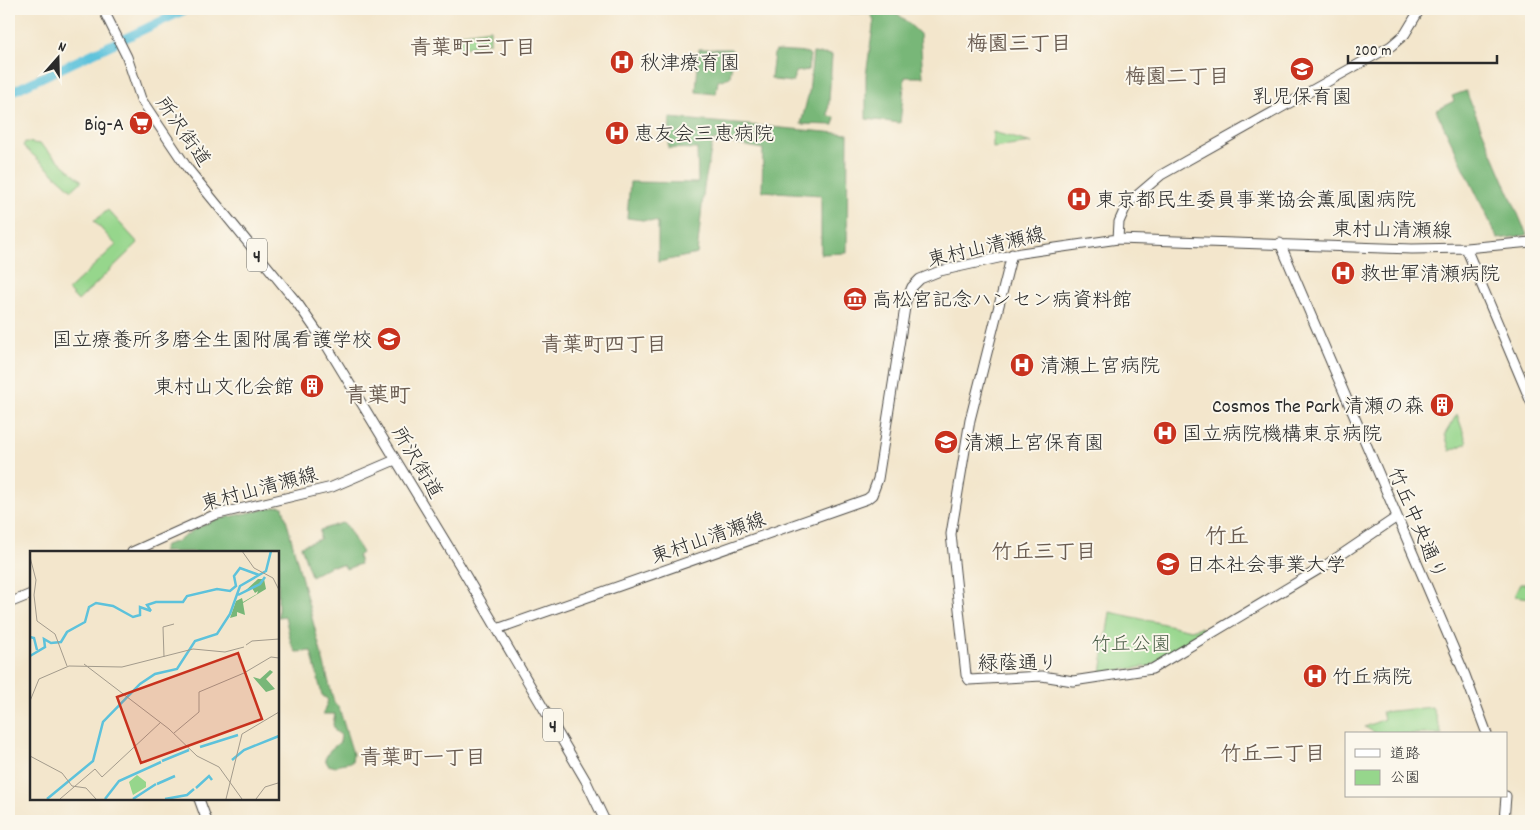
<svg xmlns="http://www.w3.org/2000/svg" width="1540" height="830" font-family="Dekko,'Klee One',sans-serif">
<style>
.green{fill:#96d68c;stroke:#60805c}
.forest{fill:#78b778;stroke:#527152}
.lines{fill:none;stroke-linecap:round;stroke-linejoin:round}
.river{stroke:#5dc2db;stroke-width:9}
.secondary-casing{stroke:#494743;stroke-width:11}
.primary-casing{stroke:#494743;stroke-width:11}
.secondary{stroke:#fff;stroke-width:9}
.primary{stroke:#fff;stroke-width:9}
.labels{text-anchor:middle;stroke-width:4;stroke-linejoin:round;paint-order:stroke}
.shield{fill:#fbf7ec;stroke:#696865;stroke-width:1}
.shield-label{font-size:19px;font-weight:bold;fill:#2b2b2b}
.poi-label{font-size:20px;fill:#2b2b2b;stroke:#fbf7ec;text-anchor:start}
.street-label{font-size:20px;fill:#2b2b2b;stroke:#fbf7ec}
.park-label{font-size:20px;fill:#4b5e48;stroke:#fbf7ec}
.neighbourhood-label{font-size:21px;font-weight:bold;fill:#6a5c51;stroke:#fbf7ec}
.quarter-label{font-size:22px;font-weight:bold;fill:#6a5c51;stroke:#fbf7ec}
.inset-river{fill:none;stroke:#5dc2db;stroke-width:2.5}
.inset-road{fill:none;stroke:#a39b8c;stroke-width:1}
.view{fill:#c8321e;fill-opacity:0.15;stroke:#c8321e;stroke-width:2.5}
.inset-edge{fill:none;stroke:#2b2b2b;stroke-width:2.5}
</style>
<rect width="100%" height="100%" fill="#fbf7ec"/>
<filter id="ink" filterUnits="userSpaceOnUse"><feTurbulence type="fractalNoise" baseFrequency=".02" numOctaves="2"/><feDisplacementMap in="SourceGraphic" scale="10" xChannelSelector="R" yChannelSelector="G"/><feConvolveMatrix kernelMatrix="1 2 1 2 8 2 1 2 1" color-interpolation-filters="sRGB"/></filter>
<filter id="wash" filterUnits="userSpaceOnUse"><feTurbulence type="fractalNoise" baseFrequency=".0096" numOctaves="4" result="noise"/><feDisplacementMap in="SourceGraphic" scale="20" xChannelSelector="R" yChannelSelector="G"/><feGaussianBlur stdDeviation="1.12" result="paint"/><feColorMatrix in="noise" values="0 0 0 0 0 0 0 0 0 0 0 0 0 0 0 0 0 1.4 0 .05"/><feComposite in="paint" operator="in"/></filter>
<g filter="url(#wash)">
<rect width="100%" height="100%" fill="#f3e6cc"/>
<path class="green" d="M490 29V42L459 49 457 34Z
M993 132 1032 143 993 148Z
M25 142 40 144 82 181 72 190 23 146Z
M108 210 138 243 78 301 68 290 116 245 94 221Z
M1457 414 1467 443 1450 451 1445 434Z
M1520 584H1531V598L1514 596Z
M1110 612 1191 630 1201 627 1205 631 1150 666 1101 673Z
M1432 707 1442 734H1377L1365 727 1384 719 1382 712Z"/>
<path class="forest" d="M848 9H874V13L898 14 920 34 923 77H905L900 123 866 119V75L874 20 870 13H848Z
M699 49H731L733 52 730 77 718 81 716 94 696 92Z
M776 51 808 53 810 55 808 70 796 72 792 82 774 80 771 78 774 54Z
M813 53 832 55 828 116 835 117 834 125 801 124 809 92Z
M1466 91 1472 106 1527 235 1498 239 1436 110 1454 101 1452 96Z
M670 118 848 134 847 253 821 254V195L762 191 763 149 713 140 704 187 697 254 658 262V222L627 218 630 182 698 183 697 149 668 148Z
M280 506 283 507 334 702 339 708 353 754 352 762 339 764 336 767 328 765 325 759 330 750 340 742 341 735 335 731 333 724 335 714H323L328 700 322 695 311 651 296 652 291 643 285 616 278 617V552H162L165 545 178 541 195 529 215 520Z
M342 523 347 526 362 553 358 556 360 564 346 569 344 565 330 566 311 576 301 546 320 539V530Z"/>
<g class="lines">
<path class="river" d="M9 93 187 9"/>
</g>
</g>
<g filter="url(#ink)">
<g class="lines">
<g class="secondary-casing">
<path id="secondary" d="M1118 239 1119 222 1127 204 1161 175 1391 46 1405 34 1420 9
M1280 243 1465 675 1487 734
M1466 248 1531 402
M1012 254 970 420 951 534 966 675 969 680 1042 676 1073 681 1152 669 1326 565 1397 517
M132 552 214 515 332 487 395 460
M9 603 31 594
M497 629 867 499 872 495 878 479 906 301 912 287 920 279 940 271 1021 253 1118 239 1412 249 1466 248 1531 242
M199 799 207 821
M1504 821 1506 796"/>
</g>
<g class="primary-casing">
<path id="primary" d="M103 9 127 57 141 99 188 169 298 304 325 343 459 564 586 781 605 821"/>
</g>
<use href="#secondary" class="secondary"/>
<use href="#primary" class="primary"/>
</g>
</g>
<defs>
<g id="hospital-disc" transform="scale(1.25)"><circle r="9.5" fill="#c8321e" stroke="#fbf7ec"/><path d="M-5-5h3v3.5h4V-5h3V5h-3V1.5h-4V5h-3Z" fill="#fff"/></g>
<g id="school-disc" transform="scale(1.25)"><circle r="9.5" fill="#c8321e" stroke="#fbf7ec"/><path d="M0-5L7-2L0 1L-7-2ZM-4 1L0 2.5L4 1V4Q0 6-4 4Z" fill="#fff"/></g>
<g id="supermarket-disc" transform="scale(1.25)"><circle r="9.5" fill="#c8321e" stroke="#fbf7ec"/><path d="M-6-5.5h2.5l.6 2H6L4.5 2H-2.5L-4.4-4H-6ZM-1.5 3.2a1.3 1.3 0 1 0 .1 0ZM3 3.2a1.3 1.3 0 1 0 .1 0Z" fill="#fff"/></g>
<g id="museum-disc" transform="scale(1.25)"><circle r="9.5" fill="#c8321e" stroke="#fbf7ec"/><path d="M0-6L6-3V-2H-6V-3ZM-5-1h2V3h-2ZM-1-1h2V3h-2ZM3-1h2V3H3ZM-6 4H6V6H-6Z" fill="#fff"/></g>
<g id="university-disc" transform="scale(1.25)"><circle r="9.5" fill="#c8321e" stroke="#fbf7ec"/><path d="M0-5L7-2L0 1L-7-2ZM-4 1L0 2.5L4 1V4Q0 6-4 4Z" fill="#fff"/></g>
<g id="building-disc" transform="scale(1.25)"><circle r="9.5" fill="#c8321e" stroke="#fbf7ec"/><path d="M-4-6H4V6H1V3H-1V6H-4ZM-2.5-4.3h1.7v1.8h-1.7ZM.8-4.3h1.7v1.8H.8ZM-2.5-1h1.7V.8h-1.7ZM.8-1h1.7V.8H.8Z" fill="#fff"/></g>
</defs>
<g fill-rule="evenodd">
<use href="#hospital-disc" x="622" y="62"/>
<use href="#school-disc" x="1302" y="69"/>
<use href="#supermarket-disc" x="141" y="123"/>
<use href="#hospital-disc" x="617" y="133"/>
<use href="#hospital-disc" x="1079" y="199"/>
<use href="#hospital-disc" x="1343" y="273"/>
<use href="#museum-disc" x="855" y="299"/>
<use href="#university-disc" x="389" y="339"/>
<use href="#hospital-disc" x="1022" y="365"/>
<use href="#building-disc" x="312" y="386"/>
<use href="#building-disc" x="1442" y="405"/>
<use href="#hospital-disc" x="1165" y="433"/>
<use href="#school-disc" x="946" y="442"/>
<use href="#university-disc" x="1168" y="564"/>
<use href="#hospital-disc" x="1315" y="676"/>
</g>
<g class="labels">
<g class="shield">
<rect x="247" y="238.5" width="20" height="33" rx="4"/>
<rect x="543" y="708.5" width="20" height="33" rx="4"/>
</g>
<g class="shield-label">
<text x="257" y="262">4</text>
<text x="553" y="732">4</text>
</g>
<g class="poi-label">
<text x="640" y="69">秋津療育園</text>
<text x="1302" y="103" text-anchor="middle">乳児保育園</text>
<text x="124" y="130" text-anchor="end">Big-A</text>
<text x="634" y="140">恵友会三恵病院</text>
<text x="1096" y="206">東京都民生委員事業協会薫風園病院</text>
<text x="1360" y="280">救世軍清瀬病院</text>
<text x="872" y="306">高松宮記念ハンセン病資料館</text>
<text x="372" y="346" text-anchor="end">国立療養所多磨全生園附属看護学校</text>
<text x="1040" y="372">清瀬上宮病院</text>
<text x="294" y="393" text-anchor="end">東村山文化会館</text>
<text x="1424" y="412" text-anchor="end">Cosmos The Park 清瀬の森</text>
<text x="1182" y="440">国立病院機構東京病院</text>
<text x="964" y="449">清瀬上宮保育園</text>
<text x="1186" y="571">日本社会事業大学</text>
<text x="1332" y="683">竹丘病院</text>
</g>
<g class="street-label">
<text transform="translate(184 131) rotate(55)" y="7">所沢街道</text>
<text transform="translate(1392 229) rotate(1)" y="7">東村山清瀬線</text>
<text transform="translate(986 246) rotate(-13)" y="7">東村山清瀬線</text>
<text transform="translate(418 462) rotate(59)" y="7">所沢街道</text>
<text transform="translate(259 488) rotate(-15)" y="7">東村山清瀬線</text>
<text transform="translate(1418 523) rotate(67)" y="7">竹丘中央通り</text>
<text transform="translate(708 537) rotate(-19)" y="7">東村山清瀬線</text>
<text x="1018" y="669">緑蔭通り</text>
</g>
<g class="park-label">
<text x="1131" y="650">竹丘公園</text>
</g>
<g class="neighbourhood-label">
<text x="1019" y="50">梅園三丁目</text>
<text x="473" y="54">青葉町三丁目</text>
<text x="1177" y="83">梅園二丁目</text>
<text x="604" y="351">青葉町四丁目</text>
<text x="1044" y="558">竹丘三丁目</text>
<text x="1273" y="760">竹丘二丁目</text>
<text x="423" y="764">青葉町一丁目</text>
</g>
<g class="quarter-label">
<text x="378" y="402">青葉町</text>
<text x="1227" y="543">竹丘</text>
</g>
</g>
<g transform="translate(30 551)">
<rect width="249" height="249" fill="#f3e6cc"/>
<path d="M107 224 116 231V236L103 244 99 231Z" fill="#96d68c"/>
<path d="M228 28H234L236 38 213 52 215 64 207 61V65L200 67 206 50 212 47 213 51 227 43 228 40 225 42 222 37 213 42ZM240 119 243 121 236 128 245 138 236 141 223 126 230 128Z" fill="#78b778"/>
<path class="inset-river" d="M208 44 230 33 235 26M121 60 117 54 126 51H153L157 45 187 38 200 40 206 35 204 25 210 17 229 24M0 86 4 87 7 99M0 105 15 96 14 88 21 92 31 91 37 81 55 71 59 56 66 52 83 55 103 66 110 64V56L121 60M170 196 208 184M202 209 214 199 249 185M132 210 159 199M127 233 145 225M166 237 179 225 182 229M17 248 63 210 73 171 110 133 125 123 147 118 165 90 187 83 200 63 210 35 236 20 241 0M75 248 89 230 131 211M103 248 126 233M135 248 157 244 164 238"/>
<path class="inset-road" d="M212 0 224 17 243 27 249 39M0 6 6 29 4 44 7 70 25 83 37 115M216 94 222 90 249 88M134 106 133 76 144 73M54 113 139 178 167 205 189 216 212 248M0 150 9 128 39 115 92 116 163 98 195 101 214 96M144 182 169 161V141L214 122 241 106 249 107M0 205 32 222 42 235 56 237 66 248M249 212V233M30 248 65 218 72 226 131 171M196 248 212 183 249 161M226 248 235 236 248 232"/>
<path class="view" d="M208 102 232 168 111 212 87 146Z"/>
<rect width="249" height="249" class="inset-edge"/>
</g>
<rect width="1540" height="830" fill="none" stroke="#fbf7ec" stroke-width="30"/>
<rect x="1345" y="732" width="162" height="65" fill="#fbf7ec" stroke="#a8a59f"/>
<rect x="1355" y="749" width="25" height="8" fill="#ffffff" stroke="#a8a59f"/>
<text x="1390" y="758" font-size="15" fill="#2b2b2b">道路</text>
<rect x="1355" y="770" width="25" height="15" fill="#96d68c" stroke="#a8a59f"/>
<text x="1390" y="782" font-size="15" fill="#2b2b2b">公園</text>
<g transform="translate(58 58) rotate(20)" stroke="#fbf7ec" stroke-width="4" paint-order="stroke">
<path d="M0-4L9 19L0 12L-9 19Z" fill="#2b2b2b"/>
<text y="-8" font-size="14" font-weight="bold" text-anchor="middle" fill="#2b2b2b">N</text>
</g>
<path d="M1348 55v8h149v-8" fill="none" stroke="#2b2b2b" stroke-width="2.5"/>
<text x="1355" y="55" font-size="15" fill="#2b2b2b" stroke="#fbf7ec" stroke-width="4" paint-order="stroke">200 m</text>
</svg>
